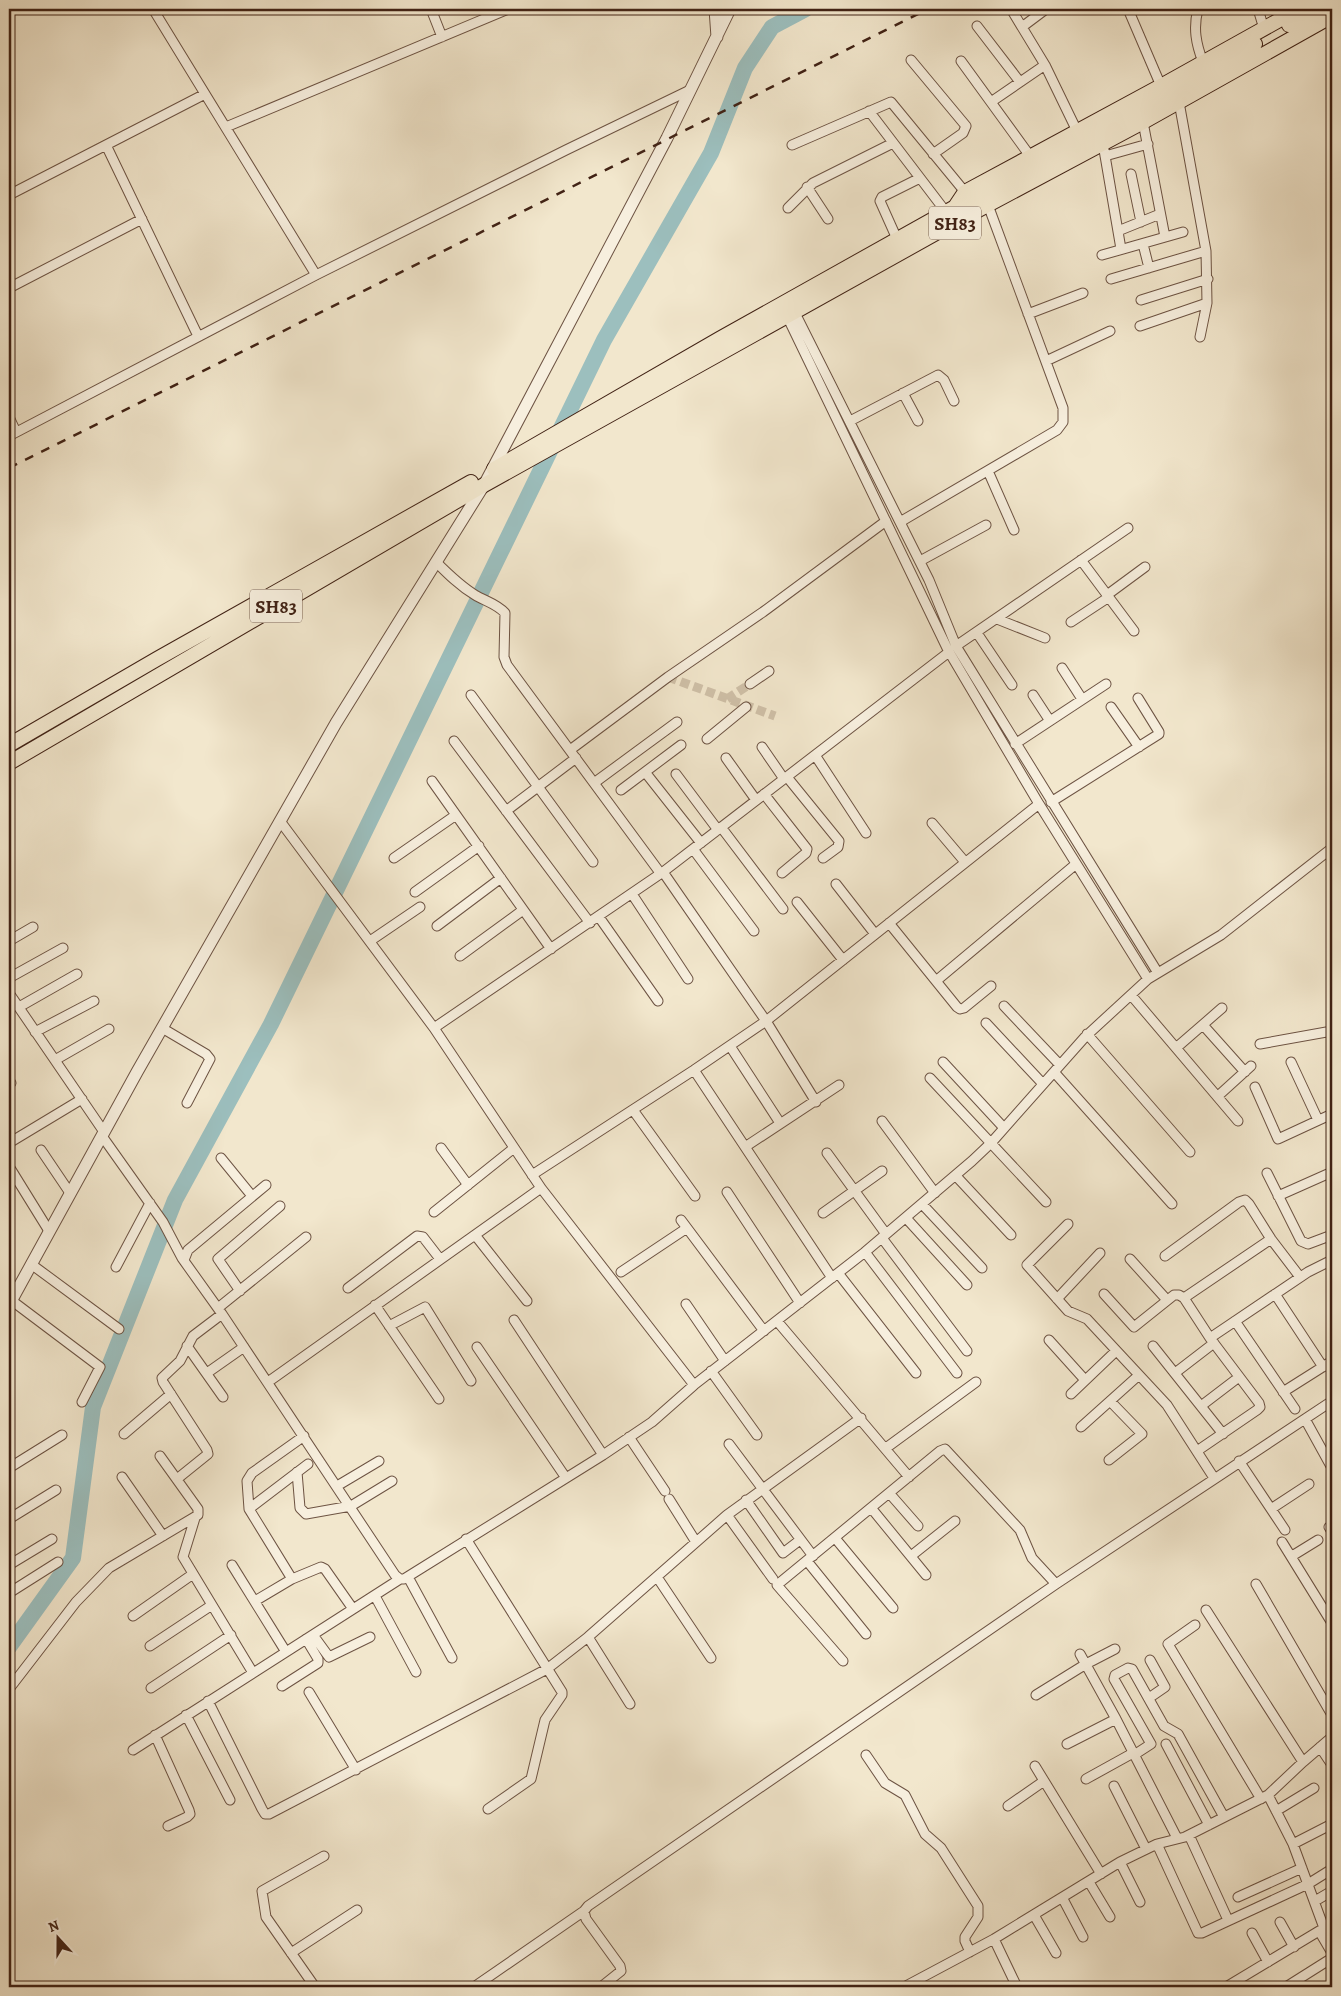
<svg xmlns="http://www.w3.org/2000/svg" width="1341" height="1996" font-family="Alegreya,serif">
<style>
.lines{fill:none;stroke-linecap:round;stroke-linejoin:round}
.river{stroke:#9cbfbe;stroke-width:16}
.minor-tunnel{stroke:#cfc0a8;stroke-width:9;stroke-dasharray:9 4.5;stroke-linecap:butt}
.minor-casing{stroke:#6d5343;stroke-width:11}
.tertiary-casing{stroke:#6d5343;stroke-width:13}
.primary-casing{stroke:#412215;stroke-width:16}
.minor{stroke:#f7efde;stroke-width:9}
.tertiary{stroke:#f7efde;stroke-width:11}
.primary{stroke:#f2e7cd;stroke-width:14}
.rail{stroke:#412215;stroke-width:2.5;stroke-dasharray:9 9;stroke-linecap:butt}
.labels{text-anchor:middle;stroke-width:4.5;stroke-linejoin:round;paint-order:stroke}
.shield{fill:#f7efde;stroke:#786051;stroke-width:1}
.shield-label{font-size:19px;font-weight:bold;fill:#412215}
</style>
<rect width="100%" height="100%" fill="#f2e7cd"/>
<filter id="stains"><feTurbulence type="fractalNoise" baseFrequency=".004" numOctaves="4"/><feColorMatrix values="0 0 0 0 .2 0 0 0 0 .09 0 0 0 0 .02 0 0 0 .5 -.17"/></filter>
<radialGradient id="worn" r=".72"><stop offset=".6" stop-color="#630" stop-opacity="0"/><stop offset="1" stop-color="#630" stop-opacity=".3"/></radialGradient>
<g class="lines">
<path class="river" d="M9 1647 73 1558 93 1407 175 1200 271 1024 604 340 711 153 745 68 772 27 806 9"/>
<path class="minor-tunnel" d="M668 677 775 716
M727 699 750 684"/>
<g class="minor-casing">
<path id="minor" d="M153 9 316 275
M431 9 442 37
M1011 9 1045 65 1077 131
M1128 9 1161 86
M1198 9C1193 28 1196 44 1203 62
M1258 9 1264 29
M977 26 1020 82
M1022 27 1046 9
M911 60 966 126 963 133 933 154
M961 61 1030 156
M991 102 1045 65
M1179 102 1206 251 1207 303 1200 337
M869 111 946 212
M1143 122 1165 237
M226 127 508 9
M1103 144 1121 249
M106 145 198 336
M792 145 891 102 965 192
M1105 156 1148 144
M1131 174 1141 222
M807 187 828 219
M9 195 205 94
M788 208 813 183 893 143
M1118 231 1160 214
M897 239 880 201 882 197 920 178
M1143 244 1149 268
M1102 255 1183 232
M1111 279 1206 251
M9 288 142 219
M1141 300 1208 279
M792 307 929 580 956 646 1158 973
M785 312 948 650 1039 804 1148 979
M1028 314 1083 293
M1140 326 1207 303
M1046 361 1110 331
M903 393 918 421
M9 417 16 432
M850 421 938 375 944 380 954 401
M9 436 316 275 566 150 690 90
M988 471 1014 530
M900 522 1057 430 1063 422V408L988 205
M1081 560 1134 631
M920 561 986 525
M436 562C448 574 460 586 475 595 485 601 497 604 505 613L504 657 507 665 661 874
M1107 595 1145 567
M997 619 1045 638
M1071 622 1109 597
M977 633 1012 685
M956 646 1128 528
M1062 668 1082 699
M750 684 769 671
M471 695 593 862
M1033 695 1050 721
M1111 707 1139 747
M707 739 746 707
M454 741 590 923
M1015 744 1106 684
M762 747 784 779
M570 750 668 677 763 612 886 521
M815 755 866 833
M726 758 756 800
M645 772 701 843
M676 774 718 830
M787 777 839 841 838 847 823 858
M432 781 551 949
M594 783 677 722
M621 790 681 745
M764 794 807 849 806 853 782 873
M1051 802 1159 734V732L1138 698
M506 811 576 758
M280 821 434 1028 541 1188 694 1385
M932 823 965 862
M721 827 783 909
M693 849 754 931
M394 858 456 815
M663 872 766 1021 816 1102
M836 884 875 934
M415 892 479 846
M632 894 688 979
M797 902 843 960
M599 917 658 1001
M889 923 957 1007 960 1009 964 1008 991 986
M437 926 501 878
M9 941 33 927
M370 941 420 907
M460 956 523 910
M9 978 63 948
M936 981 1076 864
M9 993 104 1132
M1131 995 1238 1121
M1004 1006 1060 1065
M19 1007 77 974
M986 1023 1043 1084
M1203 1025 1245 1072
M162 1028 206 1054 210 1059 187 1103
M434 1028 663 872 949 652
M35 1032 94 1001
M1087 1034 1190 1152
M1260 1044 1332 1031
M730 1046 780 1123
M1176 1048 1222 1008
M55 1060 109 1029
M943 1062 1004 1128
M1291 1062 1318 1120
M694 1070 832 1278
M1054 1072 1172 1204
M930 1078 1046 1202
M9 1080 11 1083
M1255 1087 1278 1139 1332 1114
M1218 1096 1251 1066
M633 1110 695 1196
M882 1121 935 1193
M102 1136 163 1222 182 1258 222 1314 395 1575 400 1579H404L603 1455 652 1422 694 1385 865 1252 972 1161 991 1143 1085 1037 1148 979 1221 935 1332 848
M9 1143 82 1099
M745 1147 839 1085
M441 1148 468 1185
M41 1150 70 1193
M827 1153 886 1234
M221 1158 252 1196
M10 1168 49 1231
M1267 1173 1301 1241 1308 1244 1332 1235
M532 1175 694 1070 766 1021 1039 804
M956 1176 1011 1235
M727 1192 800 1303
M1278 1196 1332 1172
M922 1204 982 1268
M434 1212 514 1148
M823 1213 882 1171
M906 1218 967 1285
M681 1220 764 1331
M1068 1224 1027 1265 1068 1311 1087 1319 1167 1405 1214 1478
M475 1235 527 1301
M882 1238 967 1351
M865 1252 957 1373
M1165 1256 1239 1202 1245 1200 1249 1204 1271 1239 1300 1277
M1130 1259 1167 1300
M184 1260 188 1250 266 1185
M31 1264 119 1329
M116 1267 150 1203
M621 1272 687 1228
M838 1273 916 1373
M348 1288 417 1236 423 1237 440 1259
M240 1291 218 1259 280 1206
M1104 1294 1134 1327 1174 1295H1179L1184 1298 1210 1338 1259 1403 1260 1407 1257 1410 1197 1451
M1275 1294 1323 1367
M1184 1298 1271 1239
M1057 1299 1100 1253
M11 1300 100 1367 82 1402
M686 1304 725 1361
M375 1305 439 1399
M218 1308 306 1237
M514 1320 603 1455
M777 1321 909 1477
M1235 1321 1295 1409
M389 1326 425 1307 471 1381
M1210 1338 1308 1272 1332 1260
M1049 1340 1085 1380
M187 1346 223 1397
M1153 1346 1223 1434
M477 1347 566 1478
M711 1371 757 1435
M207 1373 244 1347
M1175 1373 1214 1343
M268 1382 541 1188
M1283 1392 1332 1361
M1071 1394 1116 1351
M1201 1406 1239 1377
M1305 1419 1332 1468
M1081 1427 1139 1375
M124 1434 171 1394
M629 1437 665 1491
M729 1444 813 1556
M886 1448 976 1382
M1109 1460 1142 1434 1110 1401
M1239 1461 1285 1530
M9 1468 62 1435
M297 1472 300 1508 306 1514 351 1506 392 1481
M122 1477 163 1536
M177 1479 208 1454 207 1450 163 1382 162 1378 180 1361 193 1336 222 1314
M337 1486 379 1461
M890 1494 918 1526
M669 1499 696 1542
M746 1500 783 1553 800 1540
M249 1509 308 1464
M872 1509 926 1575
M1271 1509 1309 1484
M727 1515 773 1579
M195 1518 183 1557 253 1673
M9 1519 56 1490
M1329 1527 1332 1532
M835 1538 893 1608
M466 1539 562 1692V1695L545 1720 531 1779 488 1809
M1282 1542 1332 1623
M911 1556 955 1521
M1292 1556 1318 1540
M807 1561 866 1634
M9 1565 52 1539
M232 1565 286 1652
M408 1577 452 1658
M657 1577 711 1658
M292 1579 249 1509 247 1481 252 1473 304 1436
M1256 1584 1332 1715
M9 1593 58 1562
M375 1596 416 1672
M255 1601 292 1579 321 1567 325 1569 353 1609
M1206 1610 1303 1762
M133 1616 193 1574
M1195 1625 1168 1644 1261 1799
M313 1635 329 1657 370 1637
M588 1637 630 1704
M150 1646 212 1605
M1080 1654 1116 1719 1177 1838
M843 1661 777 1585 940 1451 945 1449 1020 1530 1032 1558 1056 1584
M282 1686 318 1663V1659L306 1639
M151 1688 231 1635
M9 1689 76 1602 109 1568 198 1515V1509L160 1456
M309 1692 356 1770
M1036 1695 1086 1664 1115 1649
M1149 1698 1165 1687 1150 1660
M208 1701 262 1809 265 1814H269L547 1669 588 1637 727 1515 861 1418
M186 1715 230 1800
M155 1735 189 1810 190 1814 187 1817 168 1826
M1067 1744 1116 1719
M1166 1744 1209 1825
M1320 1747 1332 1765
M133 1750 400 1579
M866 1755 885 1783 905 1795 925 1834 941 1848 978 1906V1917L965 1937V1941L970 1952
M1134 1755 1151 1744 1114 1679 1115 1675 1128 1668 1132 1669 1164 1726 1178 1734 1224 1817
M1035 1766 1101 1874
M1086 1779 1133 1753
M1114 1786 1146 1849
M1268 1795 1293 1844 1324 1928 1332 1941
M1008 1806 1044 1781
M1276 1811 1314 1788
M1189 1835 1228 1920
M1157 1844 1198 1933H1202L1308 1884 1332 1869
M1293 1844 1332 1824
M1120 1862 1140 1902
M1089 1882 1110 1917
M1238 1897 1302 1868
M1063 1899 1083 1937
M1315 1901 1332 1891
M1034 1915 1056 1953
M1280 1922 1294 1947
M1252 1933 1268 1962
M1322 1936 1332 1953
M994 1939 1017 1987
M291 1953 357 1910
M315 1987 266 1917 262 1891 324 1856
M474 1987 584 1911
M601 1987 621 1971 620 1966 586 1919 584 1911 588 1906 1056 1584 1332 1401
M904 1987 994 1939 1120 1862 1157 1844 1185 1837 1268 1795 1303 1762 1332 1737
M1226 1987 1324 1928
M1286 1987 1332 1958"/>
</g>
<g class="tertiary-casing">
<path id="tertiary" d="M715 9 717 37
M9 1305 137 1072 336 723 484 485 667 138 730 9"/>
</g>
<g class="primary-casing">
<path id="primary" d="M1289 25 1318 9
M958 206 1014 181 1255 44
M494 469 721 338 955 207 965 192 1161 86 1299 9
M9 745 157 659 471 482
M9 763 484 485 954 223 1143 122 1332 16"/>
</g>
<use href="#minor" class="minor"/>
<use href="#tertiary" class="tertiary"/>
<use href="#primary" class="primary"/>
<path class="rail" d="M9 468 928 9"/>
</g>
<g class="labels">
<g class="shield">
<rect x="929" y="206.5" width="52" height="33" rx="4"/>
<rect x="250" y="589.5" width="52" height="33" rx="4"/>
</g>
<g class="shield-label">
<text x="955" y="230">SH83</text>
<text x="276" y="613">SH83</text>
</g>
</g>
<rect width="1341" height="1996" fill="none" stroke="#f2e7cd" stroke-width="30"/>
<rect x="10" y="10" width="1321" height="1976" fill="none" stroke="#412215" stroke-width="2.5"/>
<rect x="15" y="15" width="1311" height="1966" fill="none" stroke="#412215"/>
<g transform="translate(58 1938) rotate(339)" stroke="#f7efde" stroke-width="4" paint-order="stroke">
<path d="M0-4L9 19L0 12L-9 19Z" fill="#412215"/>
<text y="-8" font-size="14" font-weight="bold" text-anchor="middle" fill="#412215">N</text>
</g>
<rect width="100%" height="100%" filter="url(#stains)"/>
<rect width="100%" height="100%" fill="url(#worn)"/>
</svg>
